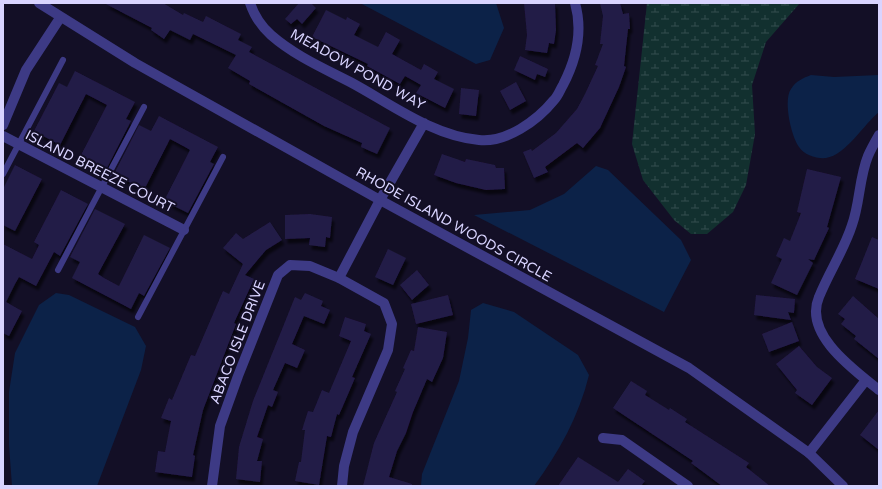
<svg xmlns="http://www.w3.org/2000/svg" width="882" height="489" font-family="'Varela Round',sans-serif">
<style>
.wetland{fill:url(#wetland-marsh)}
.water{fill:#0c2248}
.building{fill:#241b47;filter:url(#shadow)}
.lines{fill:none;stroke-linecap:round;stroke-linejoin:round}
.service{stroke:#3d3a85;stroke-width:6}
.minor{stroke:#3d3a85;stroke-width:10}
.tertiary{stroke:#3d3a85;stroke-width:10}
.labels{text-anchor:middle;stroke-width:4;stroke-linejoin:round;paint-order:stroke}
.street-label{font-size:14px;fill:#d9d4ff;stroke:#130f26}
</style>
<defs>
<pattern id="wetland-marsh" width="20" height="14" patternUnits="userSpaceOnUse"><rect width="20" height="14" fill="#12302f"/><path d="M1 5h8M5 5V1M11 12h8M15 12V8" fill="none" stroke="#344d4e"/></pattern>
<filter id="shadow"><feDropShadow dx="2.5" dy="4.5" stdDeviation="1" flood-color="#0009"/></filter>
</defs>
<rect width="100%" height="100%" fill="#130f26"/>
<path class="wetland" d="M647 3H800L766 42 752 85 755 134 746 185 733 212 707 234H691L674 220 643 180 632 144Z"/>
<path class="water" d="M360 3H496L504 28 490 60 476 64Z
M811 75 834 77 879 75V112C864 124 846 155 826 158 817 159 804 155 799 147 791 136 783 100 791 89 796 81 803 78 811 75Z
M596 166 608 170 681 240 691 260 664 312 474 215 530 210 564 194Z
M56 293 69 295 135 327 146 346 141 370 97 486H12L9 445V392L15 353 39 305Z
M483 303 514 312 578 355 589 375C579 416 559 452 534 486H421L422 474 459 381 468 338 471 310Z"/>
<path class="building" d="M104 3H163L183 15 184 13 203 22 206 16 241 34 238 40 252 47 249 52 390 128 377 154 361 147 362 143 324 126 249 84 250 81 228 68 236 55 193 34 190 40 170 30 164 39 151 30 152 28Z
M299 3H311L316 8 302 24 297 19 291 24 285 19Z
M524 3H555L556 30 554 44 549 43 547 53 525 50 527 35Z
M600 3H620L623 14 629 13 630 29H628L624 66 626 67 619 87 600 128 583 148 577 143 545 167 548 172 534 178 523 152 531 149 532 151 556 133 577 109 585 94 598 66 595 65 603 44H600L603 16Z
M326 10 346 20 347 17 360 24 354 35 378 47 386 32 400 40 392 54 421 70 424 64 438 72 434 79 454 89 445 108 416 93 421 85 405 76 400 84 367 66 368 64 312 37Z
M520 56 548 69 545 77 537 74 535 80 514 70Z
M75 71 135 102 126 119 131 121 106 170 80 157 107 105 86 94 60 145 34 131 59 83 67 87Z
M516 82 526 101 510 110 500 91Z
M461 88 479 90 476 116 459 114Z
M159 116 218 147 210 162 214 164 188 213 164 201 190 150 185 147 170 139 144 190 114 174 139 125 151 131Z
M442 154 465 162 466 159 495 165 496 168H504L505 189 486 190 456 183 434 175Z
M15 165 42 179 15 231 3 225V189Z
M807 169 841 177 827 227 829 228 814 260 808 259 813 263 797 295 771 283 782 259 776 256 784 238 790 241 801 213 797 212Z
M61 190 88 204 60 256 54 252 36 286 19 277 15 284 6 302 22 311 9 336 3 333V244L32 259 39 245 34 242Z
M95 209 125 224 98 274 104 278 119 286 144 235 170 248 144 296 139 293 131 309 72 278 80 262 70 257Z
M310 214 332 217 330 238 326 237 325 247 309 245 310 238 285 239V215Z
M270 222 282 240 266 250 245 275 254 279 234 323 236 324 203 410 193 455 195 456 192 477 155 472 158 451 165 452 171 421 161 418 169 398 172 400 191 355 195 356 223 291 229 294 243 264 223 248 236 233 243 239Z
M872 237 879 240V289L855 279Z
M388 249 406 258 393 285 375 277Z
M417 270 429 285 412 300 400 285Z
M305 293 323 301 321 306 330 310 324 324 304 316 292 344 305 350 297 368 285 363 273 390 278 392 272 407 268 405 257 437 263 439 257 461H262L260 482 236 479 239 447 253 401 295 297 301 300Z
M448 295 453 315 416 324 411 304Z
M756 295 795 299 794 313 788 312 791 320 754 315Z
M853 296 879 319V359L854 339 856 336 841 324 845 319 838 314Z
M345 317 366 324 364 331 371 334 352 377 355 378 339 415 337 414 331 437 327 436 319 485 295 481 299 462H301L305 430H302L308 411 313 412 322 390 329 393 351 341 339 336Z
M792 322 799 341 769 352 762 334Z
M418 327 447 332 443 358 432 382 427 379 413 412 406 433 397 451 389 477 412 484V486H363L374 443 397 392 395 391 405 369 403 368 411 350 414 351Z
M799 346 817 367 832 378 812 405 795 393 797 390 776 364Z
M631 381 647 391 645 395 669 410 670 408 687 419 685 422 749 463 746 467 770 486H722L691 463 693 461 613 408Z
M879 410V450L860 435Z
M578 457 618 482 628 469 645 481 641 486H558Z"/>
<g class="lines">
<path class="service" d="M3 174 63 60
M58 270 144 107
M138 317 223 157"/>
<path class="minor" d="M250 3C254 15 262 27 271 35 295 56 325 69 352 83 391 104 433 136 479 140 506 143 537 121 554 100 558 96 560 90 563 85 576 60 583 31 575 3
M3 125 26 70 60 18
M879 135C875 142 871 149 868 156 859 178 860 203 852 225 844 250 829 272 819 297 803 334 854 370 879 390
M3 136 184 230
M339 278 380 200 424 123
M603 438 622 440 688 486
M809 453 866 380
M212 486 220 426 238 376 278 275 290 265 310 266 339 278 384 303 392 324 388 350 353 432 344 466 342 486"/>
<path class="tertiary" d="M39 3 135 63 380 200 689 368 809 453 843 486"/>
</g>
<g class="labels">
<g class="street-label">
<text transform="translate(358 69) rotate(29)" y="5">MEADOW POND WAY</text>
<text transform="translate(100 171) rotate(27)" y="5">ISLAND BREEZE COURT</text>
<text transform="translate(454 224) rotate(29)" y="5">RHODE ISLAND WOODS CIRCLE</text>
<text transform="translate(237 342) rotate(-69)" y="5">ABACO ISLE DRIVE</text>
</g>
</g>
<rect width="882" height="489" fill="none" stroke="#d9d4ff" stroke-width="8"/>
</svg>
